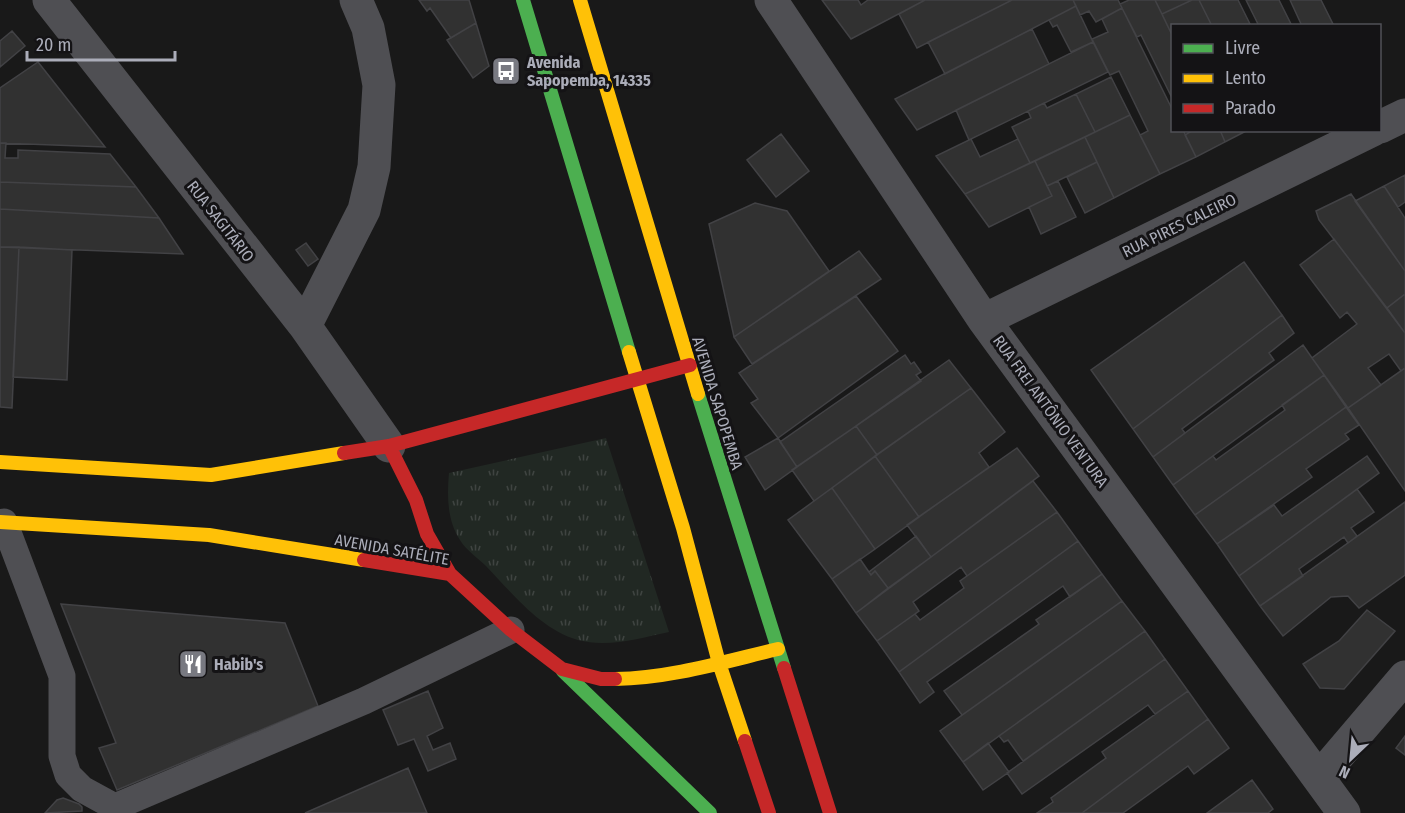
<svg xmlns="http://www.w3.org/2000/svg" width="1405" height="813" font-family="'Fira Sans Condensed',sans-serif">
<style>
.grass{fill:url(#grass-tufts)}
.building{fill:#313131;stroke:#424245;stroke-width:1.5}
.lines{fill:none;stroke-linecap:round;stroke-linejoin:round}
.lane{stroke:#4f4f53;stroke-width:27}
.street{stroke:#4f4f53;stroke-width:33}
.fast{stroke:#4caf50;stroke-width:14}
.slow{stroke:#ffc107;stroke-width:14}
.jam{stroke:#c62828;stroke-width:14}
.labels{text-anchor:middle;stroke-width:6;stroke-linejoin:round;paint-order:stroke}
.poi-label{font-size:16px;font-weight:bold;fill:#abadb9;stroke:#141315;text-anchor:start}
.street-label{font-size:16px;fill:#abadb9;stroke:#141315}
</style>
<defs>
<pattern id="grass-tufts" width="24" height="20" patternUnits="userSpaceOnUse" patternTransform="scale(1.5)"><rect width="24" height="20" fill="#212823"/><path d="M3 7l-1-3M5 7V3M7 7l1-3M15 17l-1-3M17 17v-4M19 17l1-3" fill="none" stroke="#3f4441"/></pattern>
</defs>
<rect width="100%" height="100%" fill="#191919"/>
<path class="grass" d="M606 438 669 632C640 638 608 648 578 640 540 629 513 594 486 566 478 558 466 550 460 540 447 520 447 496 449 473Z"/>
<path class="building" d="M419 0H469L476 23 451 38 430 8 427 11Z
M822 0H858L861 5 868 0H925L851 39Z
M925 0H1012L917 48 899 14Z
M1012 0H1073L1076 6 945 74 928 42Z
M1073 0H1118L1122 8 1096 22 1089 11 1080 15Z
M1129 0H1155L1172 35V98L1141 35 1137 37 1122 8 1120 4Z
M1155 0H1192L1162 14Z
M1192 0H1199L1212 26H1172V35L1162 14Z
M1199 0H1238L1251 26H1212Z
M1246 0H1279L1292 26H1259Z
M1290 0H1321L1334 26H1302Z
M1076 6 1093 42 1071 52 1057 25 1053 27 1049 20Z
M1122 8 1172 109V130H1183L1196 157 1160 174 1140 135 1148 131 1119 71 1110 75 1092 39 1108 32 1102 19Z
M476 23 489 66 473 78 447 40Z
M1032 29 1049 64 917 130 895 99Z
M12 31 25 46 0 67V41Z
M1093 42 1108 72 969 140 956 110Z
M38 62 105 147 0 143V88Z
M1111 77 1130 115 1095 132 1076 94Z
M1076 94 1095 132 1030 163 1012 127 1031 118 1028 111 1044 103 1047 108Z
M1130 115 1160 174 1114 198 1085 137Z
M1189 130H1220L1225 142 1196 157 1185 135 1190 132Z
M1220 130H1248L1225 142Z
M781 134 809 171 776 197 747 160Z
M1085 137 1097 162 1047 186 1035 161Z
M971 139 980 157 1018 139 1030 163 965 194 936 156Z
M0 143H6L5 158H18V150L110 154 136 187 0 182Z
M1035 161 1052 196 989 227 965 194Z
M1097 162 1114 198 1085 213 1067 177Z
M1405 175V202L1398 207 1384 186Z
M1058 181 1076 217 1041 234 1029 207 1052 196 1047 186Z
M0 182 136 187 159 218 0 209Z
M1384 186 1405 218V271L1355 201Z
M1351 194 1405 271V294L1387 308 1319 220 1316 211Z
M755 203 787 211 829 271 734 337 709 224Z
M0 209 159 218 183 254 0 247Z
M1334 239 1405 333V368L1401 371 1389 354 1368 368 1381 385 1348 408 1312 358 1357 324 1347 312 1340 318 1300 265Z
M306 243 318 259 308 266 296 250Z
M0 247H19L12 408 0 407Z
M19 247 72 250 67 380 13 377Z
M859 251 881 279 752 364 734 337Z
M1244 262 1282 315 1133 429 1091 370Z
M1405 294V333L1387 308Z
M856 296 898 351 778 438 751 403 758 399 739 373Z
M1282 315 1294 333 1269 353 1274 360 1182 429 1185 433 1153 457 1133 429Z
M1303 345 1324 375 1173 485 1153 457Z
M905 355 911 364 914 362 921 372 916 375 921 381 797 467 780 442Z
M949 360 971 388 877 455 856 426Z
M1405 368V491L1348 408Z
M1324 375 1346 407 1195 515 1173 485 1213 456 1216 460 1285 410 1282 405Z
M971 388 1005 432 979 453 989 467 919 517 875 456Z
M1346 407 1359 425 1345 434 1349 439 1306 469 1312 477 1217 544 1195 515Z
M856 426 877 455 814 501 792 470Z
M778 438 797 467 765 490 745 457Z
M1017 448 1039 476 931 557 907 525Z
M875 456 919 517 875 549 832 488Z
M1367 456 1379 473 1239 576 1217 544 1274 505 1282 516Z
M1033 481 1057 512 967 576 961 567 913 602 919 611 877 641 856 613Z
M832 488 875 549 832 579 788 520Z
M1357 489 1374 512 1351 528 1357 536 1348 543 1344 537 1299 569 1303 576 1260 606 1239 576Z
M1405 502V575L1359 608 1348 596 1331 597 1283 636 1260 606Z
M1057 512 1078 541 899 672 877 641 915 614 920 620 964 588 960 581Z
M916 536 931 557 888 588 875 571 871 575 869 572Z
M1078 541 1102 574 1070 597 1063 586 927 682 934 692 920 703 899 672Z
M860 559 871 575 875 571 888 588 856 613 832 579Z
M1102 574 1122 601 962 715 944 691 1039 624 1036 620Z
M1122 601 1145 631 963 762 940 731Z
M61 604 285 623 318 706 117 790 99 748 116 743Z
M1367 610 1395 631 1344 689 1320 688 1303 664 1339 641Z
M1145 631 1165 659 1023 761 1008 740 1004 742 999 736Z
M1165 659 1188 691 1155 714 1148 705 1022 794 1007 773Z
M428 691 443 728 427 736 433 750 450 743 456 759 428 771 414 739 398 745 383 710Z
M1188 691 1208 719 1082 813H1037L1053 802 1051 798 1106 758 1102 752Z
M1208 719 1229 748 1194 774 1188 766 1123 813H1082Z
M1405 736V755L1396 748Z
M988 743 1009 772 983 790 963 762Z
M408 768 427 813H305Z
M1252 780 1273 809 1268 813H1207Z
M63 798 79 804 82 807V811L45 813 57 800Z"/>
<g class="lines">
<path class="lane" d="M4 522 62 676V756L68 775 82 789 115 807 364 701 511 630"/>
<path class="street" d="M49 0 305 326 389 446
M771 0 984 320 1344 813
M1380 127 1405 115
M984 320 1373 130
M305 326 364 210 374 167 379 85 368 28 356 0
M1319 778 1405 677"/>
<path class="fast" d="M523 0 629 352
M698 394 784 668
M563 671 710 813"/>
<path class="slow" d="M580 0 698 394
M629 352 683 528 719 663 745 741
M0 462 211 475 344 453
M0 522 209 535 364 560
M615 679C671 678 723 662 778 649"/>
<path class="jam" d="M389 446 416 500 427 534 450 574
M344 453 389 446 690 365
M364 560 450 574 511 630 562 669 601 679H615
M784 668 830 813
M745 741 769 813"/>
</g>
<defs>
<g id="bus-square" transform="scale(1.5)"><rect x="-9" y="-9" width="18" height="18" rx="4" fill="#787981" stroke="#141315"/><path d="M-5-6H5V4H4V6H2V4H-2V6H-4V4H-5ZM-3.5-4V0h7V-4ZM-3.5 1.2v1.5H-2V1.2ZM2 1.2v1.5H3.5V1.2Z" fill="#fff"/></g>
<g id="restaurant-square" transform="scale(1.5)"><rect x="-9" y="-9" width="18" height="18" rx="4" fill="#787981" stroke="#141315"/><path d="M-5-6h1v4h1v-4h1v4h1v-4h1v5L-1.5 .5V6h-2V.5L-5-1ZM5-6V6H3V1.5H1.5Q1.5-4 5-6Z" fill="#fff"/></g>
</defs>
<g fill-rule="evenodd">
<use href="#bus-square" x="506" y="71"/>
<use href="#restaurant-square" x="193" y="664"/>
</g>
<g class="labels">
<g class="poi-label">
<text x="527" y="68">Avenida<tspan x="527" dy="18">Sapopemba, 14335</tspan></text>
<text x="214" y="670">Habib's</text>
</g>
<g class="street-label">
<text transform="translate(221 221) rotate(52)" y="6">RUA SAGITÁRIO</text>
<text transform="translate(1179 225) rotate(-26)" y="6">RUA PIRES CALEIRO</text>
<text transform="translate(718 403) rotate(73)" y="6">AVENIDA SAPOPEMBA</text>
<text transform="translate(1051 411) rotate(54)" y="6">RUA FREI ANTÔNIO VENTURA</text>
<text transform="translate(392 549) rotate(10)" y="6">AVENIDA SATÉLITE</text>
</g>
</g>
<rect x="1171" y="24" width="210" height="108" fill="#141315" stroke="#505157" stroke-width="1.5"/>
<rect x="1183" y="44" width="30" height="9" fill="#4caf50" stroke="#505157" stroke-width="1.5"/>
<text x="1225" y="54" font-size="18" fill="#abadb9">Livre</text>
<rect x="1183" y="74" width="30" height="9" fill="#ffc107" stroke="#505157" stroke-width="1.5"/>
<text x="1225" y="84" font-size="18" fill="#abadb9">Lento</text>
<rect x="1183" y="104" width="30" height="9" fill="#c62828" stroke="#505157" stroke-width="1.5"/>
<text x="1225" y="114" font-size="18" fill="#abadb9">Parado</text>
<g transform="translate(1351 759) rotate(206)" stroke="#141315" stroke-width="4.5" paint-order="stroke">
<path d="M0-4.5L10 22L0 15L-10 22Z" fill="#abadb9"/>
<text y="-9" font-size="16" font-weight="bold" text-anchor="middle" fill="#abadb9">N</text>
</g>
<path d="M27 51v9h148v-9" fill="none" stroke="#abadb9" stroke-width="3"/>
<text x="36" y="51" font-size="18" fill="#abadb9" stroke="#141315" stroke-width="4.5" paint-order="stroke">20 m</text>
</svg>
